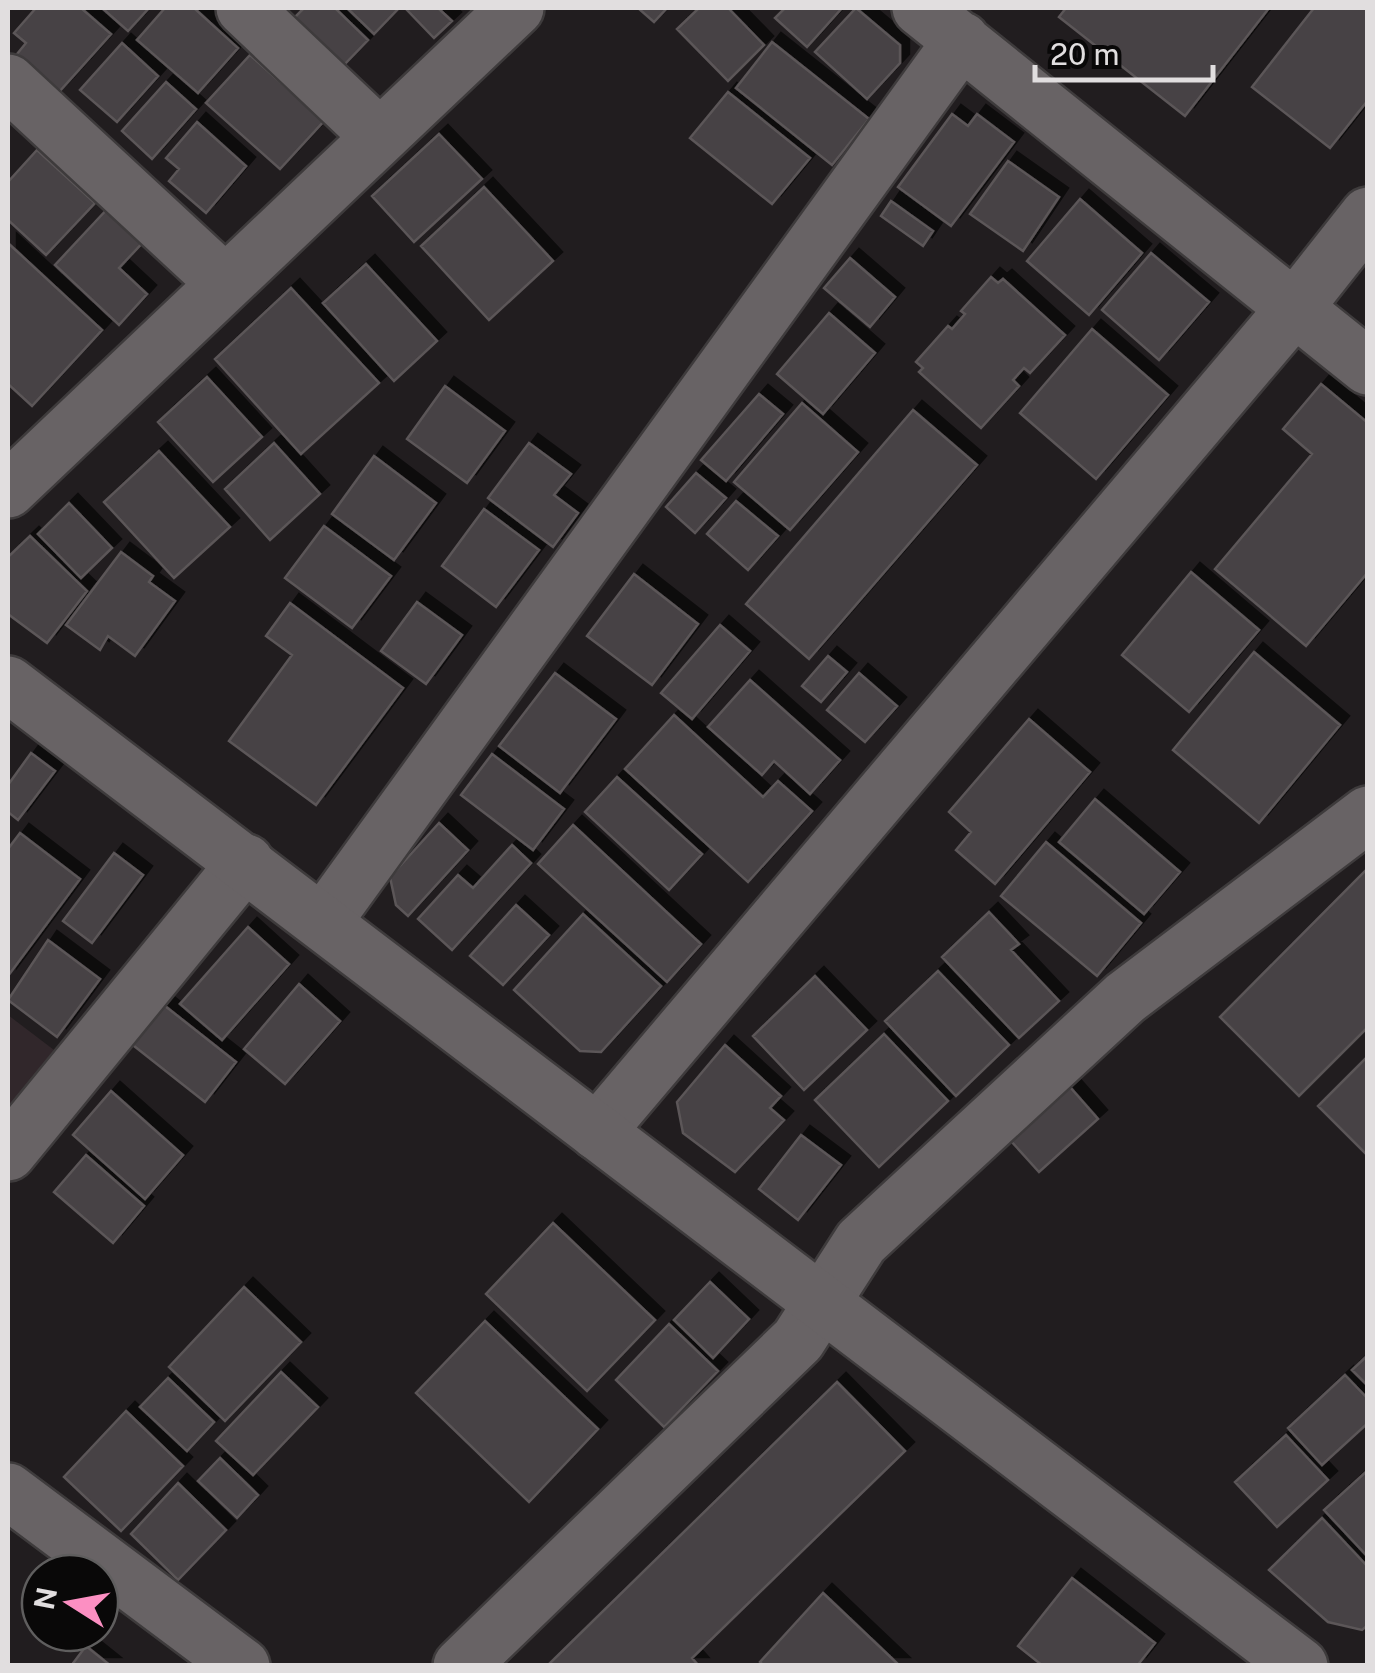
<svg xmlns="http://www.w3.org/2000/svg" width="1375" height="1673" font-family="'Public Sans',sans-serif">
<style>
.built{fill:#31272b}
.building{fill:#464244;stroke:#5b5658;stroke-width:2.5;filter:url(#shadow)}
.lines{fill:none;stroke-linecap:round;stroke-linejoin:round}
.street-casing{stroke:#3e3b3c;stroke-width:60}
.secondary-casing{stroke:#3e3b3c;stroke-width:60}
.street{stroke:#686365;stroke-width:55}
.secondary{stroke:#686365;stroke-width:55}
</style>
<defs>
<filter id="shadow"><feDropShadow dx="9" dy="-9" stdDeviation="0" flood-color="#0009"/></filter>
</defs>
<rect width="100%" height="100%" fill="#211d1f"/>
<path class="built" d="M8 1015 54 1050 8 1108Z"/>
<path class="building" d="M36 8H81L111 34 59 92 17 54 26 43 14 33Z
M102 8H149L128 31Z
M165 8H194L238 48 198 93 137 40Z
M304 8H335L368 40 341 68 292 20Z
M347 8H399L374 34Z
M438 8 452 21 434 38 406 9Z
M638 8H667L654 22Z
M699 8H728L764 45 728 81 677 29Z
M785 8H842L807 47 775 18Z
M856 8 900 45V63L867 99 815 52Z
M1066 8H1269L1185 116 1059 17Z
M1314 8H1368V100L1330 148 1252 87Z
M772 42 869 119 832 165 736 88Z
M122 43 158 76 117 122 80 90Z
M250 55 324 121 280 169 206 103Z
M166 82 196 109 152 159 122 131Z
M728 92 810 158 772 204 690 138Z
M952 114 968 126 977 114 1014 142 951 226 898 187Z
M197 122 246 166 206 213 169 181 179 169 166 158Z
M439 134 482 179 414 242 372 196Z
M37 150 95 203 46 255 8 220V182Z
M1008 161 1059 197 1023 251 970 214Z
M484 187 553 261 489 320 421 246Z
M1080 199 1142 253 1089 315 1027 261Z
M891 201 933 231 923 246 881 216Z
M111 205 147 238 119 268 147 294 119 325 55 265Z
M8 243 102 330 32 406 8 384Z
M1151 253 1209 302 1159 360 1102 310Z
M850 258 895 297 870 327 824 288Z
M366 264 437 341 394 381 323 303Z
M991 277 998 283 1003 279 1065 335 1030 373 1024 368 1013 380 1019 386 981 428 919 372 923 368 916 362 948 326 952 329 965 314 961 311Z
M291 288 379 383 301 454 215 359Z
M829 313 875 353 823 414 777 374Z
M1092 329 1168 395 1096 479 1020 413Z
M207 377 262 437 213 482 158 422Z
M1321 384 1368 423V572L1306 646 1215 569 1312 454 1283 429Z
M445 386 505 431 467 483 407 439Z
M759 394 783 414 726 481 701 460Z
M802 403 858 452 790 530 734 482Z
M913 410 977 465 809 659 746 604Z
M274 443 320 494 270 540 225 489Z
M529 443 571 474 554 495 578 513 553 547 488 498Z
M159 451 230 527 174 578 104 502Z
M374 456 436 503 394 560 332 514Z
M696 473 726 498 695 533 666 507Z
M736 501 778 536 748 570 707 534Z
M69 503 112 548 81 578 38 534Z
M484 509 539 550 496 607 442 566Z
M324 526 391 576 352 628 285 578Z
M30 536 87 591 47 643 8 614V557Z
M121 552 153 576 149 582 175 601 135 656 108 636 100 650 66 625Z
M1191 572 1259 630 1189 712 1122 655Z
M634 574 698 624 652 685 587 636Z
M417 602 462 635 426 684 381 651Z
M290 603 403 688 316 805 229 741 292 655 266 636Z
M720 625 750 651 692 719 661 693Z
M1254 652 1340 725 1259 823 1173 750Z
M828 656 847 672 821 702 802 686Z
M555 673 616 719 560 793 499 746Z
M859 673 897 706 865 742 827 710Z
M750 680 840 760 810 794 774 761 762 775 708 727Z
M674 715 763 797 778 781 812 811 748 882 625 769Z
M1029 719 1090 772 995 884 956 850 971 832 949 812Z
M31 753 55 771 18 820 8 812V785Z
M492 754 564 809 533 850 461 795Z
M617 777 702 854 669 890 585 812Z
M1095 799 1180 872 1144 914 1059 842Z
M439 823 468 850 408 916 396 905 390 877Z
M573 825 701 944 667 982 538 864Z
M20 833 80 879 8 976V849Z
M1046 842 1141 923 1097 976 1001 896Z
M512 845 531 863 452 950 418 919 458 875 473 888Z
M114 853 143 875 92 943 63 921Z
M1368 868V1027L1299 1096 1220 1017Z
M516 905 549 935 503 985 470 956Z
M989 912 1019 944 1011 950 1059 1001 1019 1038 942 957Z
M583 914 661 986 601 1052 580 1051 514 990Z
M248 927 289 964 222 1040 180 1004Z
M48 940 100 979 57 1037 8 1000Z
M938 971 1009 1045 956 1096 885 1021Z
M815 976 867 1030 804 1090 753 1036Z
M299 984 340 1021 285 1084 244 1049Z
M160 1002 236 1062 205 1102 129 1042Z
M884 1034 948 1101 879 1167 815 1100Z
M725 1045 781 1096 770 1108 784 1120 735 1172 683 1133 677 1102Z
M1368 1056V1156L1318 1106Z
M1070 1087 1098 1119 1039 1172 1011 1141Z
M111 1091 183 1155 145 1199 73 1135Z
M801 1135 841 1165 798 1220 759 1189Z
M86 1155 144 1206 113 1243 54 1192Z
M553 1223 655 1320 587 1391 486 1294Z
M710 1282 749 1319 713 1358 674 1320Z
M244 1287 301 1342 225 1421 169 1367Z
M485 1321 598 1429 529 1502 416 1393Z
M669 1324 718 1371 664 1427 616 1380Z
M1368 1355V1386L1352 1370Z
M281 1372 318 1407 253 1475 216 1441Z
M1345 1375 1368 1399V1423L1322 1465 1288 1428Z
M168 1378 214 1422 187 1451 140 1407Z
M837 1382 905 1451 692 1658 699 1666H547Z
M126 1411 183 1466 121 1531 64 1477Z
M1286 1435 1328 1480 1277 1527 1235 1482Z
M220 1458 258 1495 237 1518 198 1481Z
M1368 1470V1557L1324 1510Z
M178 1483 226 1530 178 1580 131 1534Z
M1322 1518 1368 1567V1625L1362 1630 1328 1622 1269 1570Z
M1072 1578 1155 1643 1137 1666H1043L1018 1646Z
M823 1593 900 1666H764L760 1662Z
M86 1646 111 1666H71Z"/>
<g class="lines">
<g class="street-casing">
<path id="street" d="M244 8 380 137
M920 8 1368 367
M8 82 225 283
M8 490 516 8
M324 921 962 40
M597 1132 1293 310 1368 215
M8 1153 246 862
M8 1491 242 1666
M461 1666 798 1340 861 1242 1125 998 1368 814"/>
</g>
<g class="secondary-casing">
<path id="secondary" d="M8 684 1300 1666"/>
</g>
<use href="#street" class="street"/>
<use href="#secondary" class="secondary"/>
</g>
<rect width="1375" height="1673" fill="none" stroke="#e1dedf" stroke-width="20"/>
<g transform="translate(70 1603) rotate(281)"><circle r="48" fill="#090808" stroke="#5f5e5e" stroke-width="2.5"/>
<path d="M0-8L18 38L0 25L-18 38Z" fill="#fc8fc2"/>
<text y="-15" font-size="28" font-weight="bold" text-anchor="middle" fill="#e1dedf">N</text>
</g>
<path d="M1035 65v15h178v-15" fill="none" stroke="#e1dedf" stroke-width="5"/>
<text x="1050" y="65" font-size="30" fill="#e1dedf" stroke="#090808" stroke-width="8" paint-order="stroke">20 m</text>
</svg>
